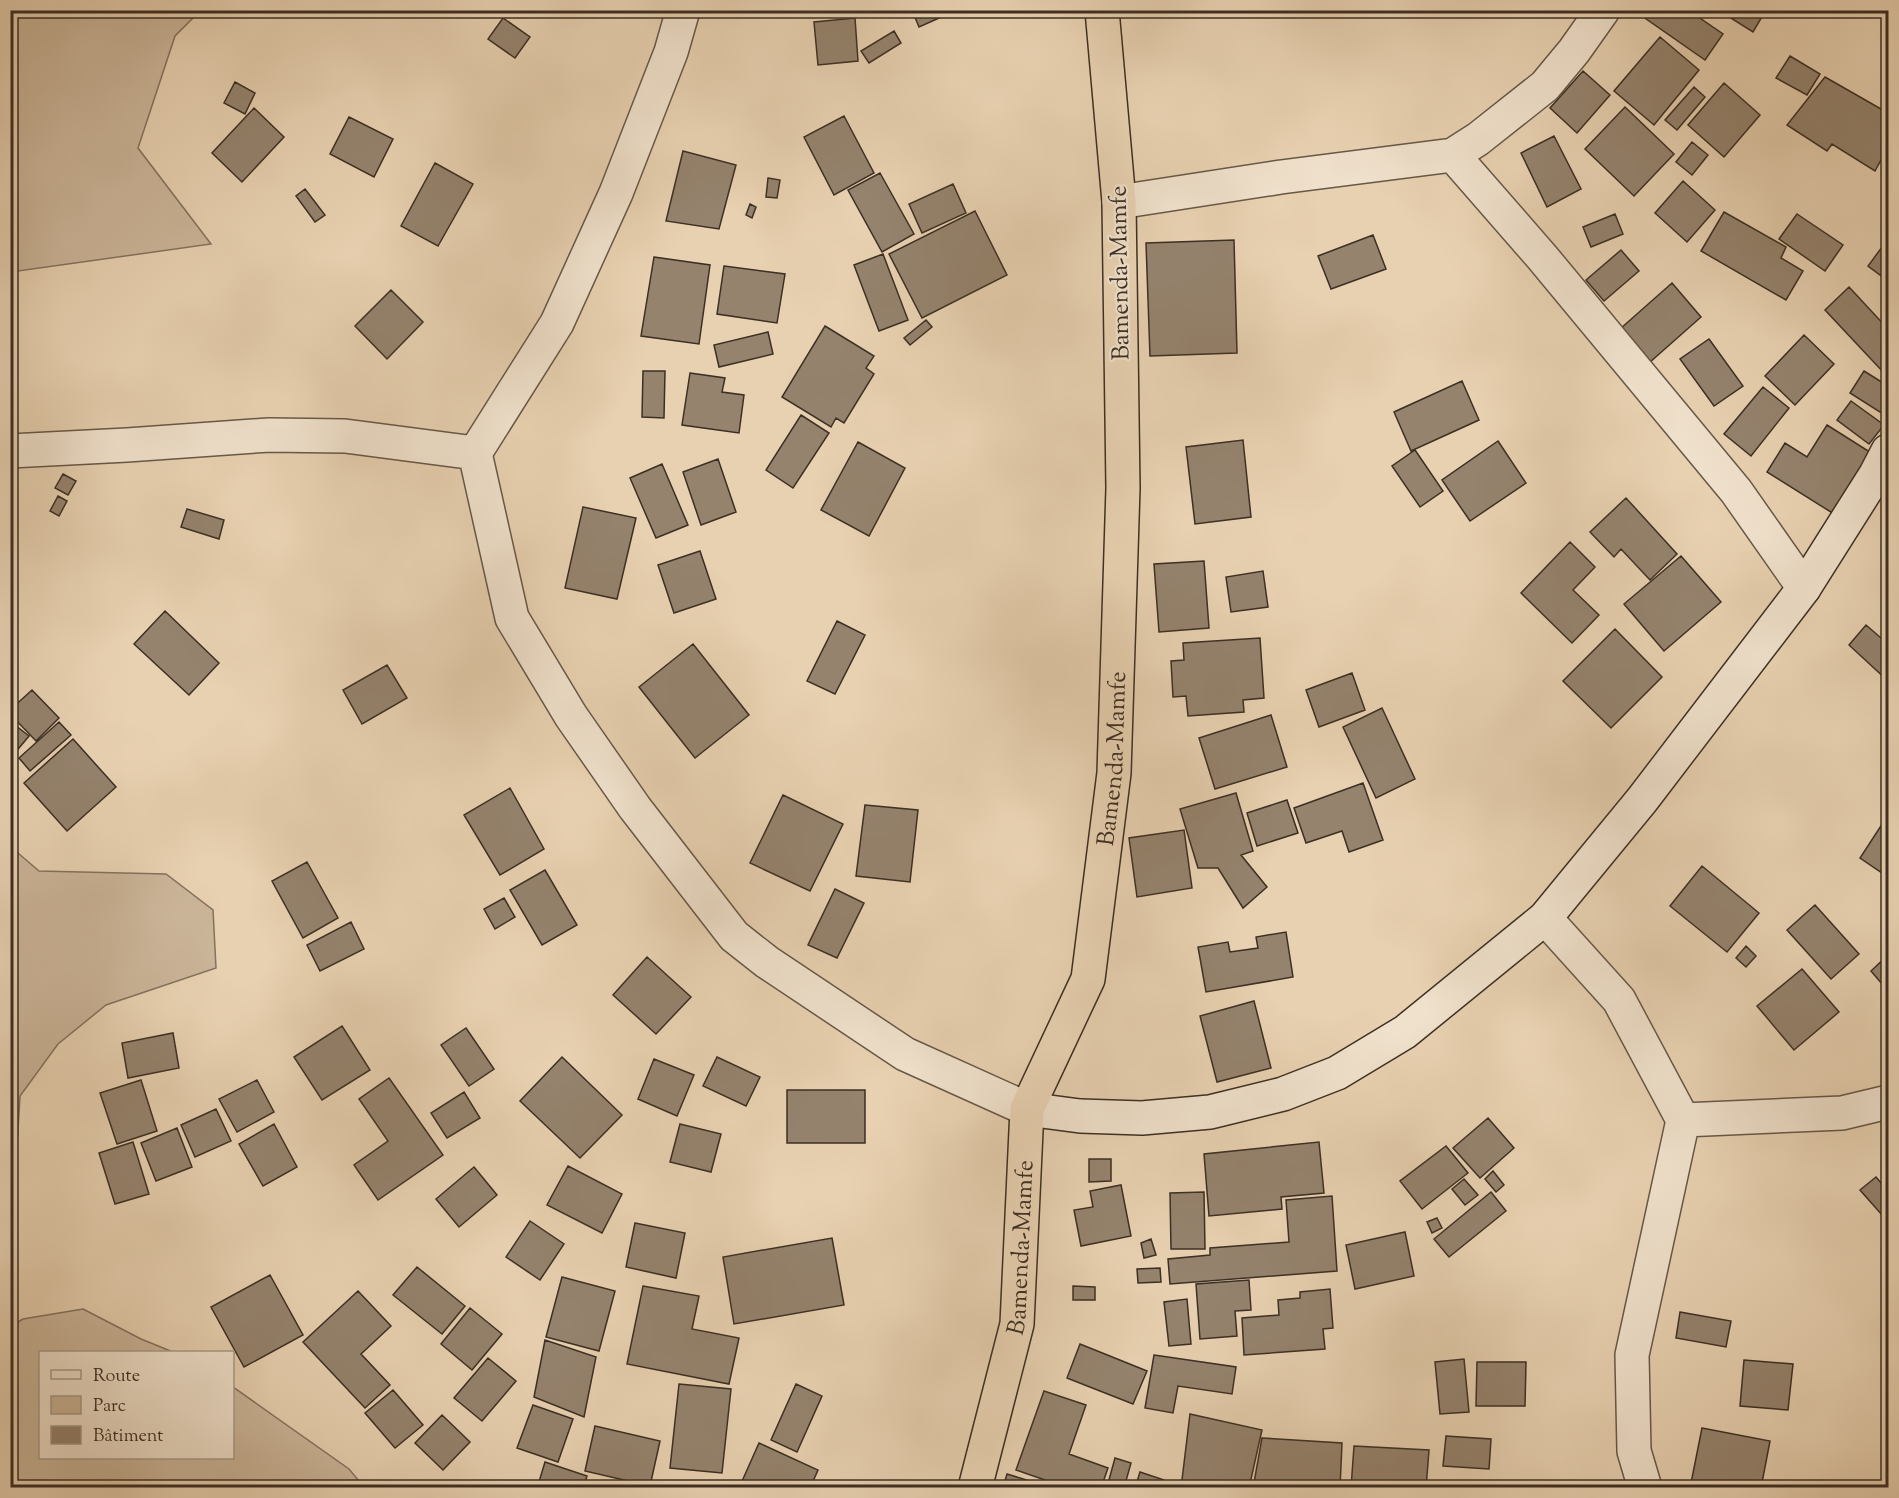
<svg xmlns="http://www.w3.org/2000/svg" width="1899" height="1498" font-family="'Sorts Mill Goudy',serif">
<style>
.green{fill:#cbb599;stroke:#84725f;stroke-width:1.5}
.building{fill:#95836e;stroke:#3c2f25;stroke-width:1.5}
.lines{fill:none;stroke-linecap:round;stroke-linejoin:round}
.street-casing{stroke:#675848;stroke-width:36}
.secondary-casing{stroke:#3c2f25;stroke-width:36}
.highway-casing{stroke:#3c2f25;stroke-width:36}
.street{stroke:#f0e1cc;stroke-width:33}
.secondary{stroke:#f0e1cc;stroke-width:33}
.highway{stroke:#e8d1b1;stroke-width:33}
.labels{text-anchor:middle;stroke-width:4.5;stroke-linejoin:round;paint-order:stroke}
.street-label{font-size:24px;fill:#3c2f25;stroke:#f0e1cc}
</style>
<rect width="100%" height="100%" fill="#e8d1b1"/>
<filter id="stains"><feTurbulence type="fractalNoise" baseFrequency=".00333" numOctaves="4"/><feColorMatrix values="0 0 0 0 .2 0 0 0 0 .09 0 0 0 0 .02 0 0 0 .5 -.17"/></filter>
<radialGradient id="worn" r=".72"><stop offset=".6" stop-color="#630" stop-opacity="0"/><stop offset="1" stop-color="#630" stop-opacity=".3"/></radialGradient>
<path class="green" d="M10 11H200L175 36 138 148 211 244 11 272Z
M11 847 39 871 166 874 213 910 216 968 106 1005 58 1044 20 1096 14 1199 11 1201Z
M83 1309 141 1339 173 1352H40V1458H232L233 1387 349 1469 364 1487H11V1326L23 1319Z"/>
<path class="building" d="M912 10H957L919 27Z
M1645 10H1688L1723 34 1705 60 1642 16Z
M1718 10H1766L1753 32Z
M503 18 530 37 515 58 488 39Z
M855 18 858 61 818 65 814 22Z
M894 31 901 43 869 63 861 51Z
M1660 37 1699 70 1654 125 1614 91Z
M1790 56 1820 74 1807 95 1776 78Z
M1583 71 1610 95 1577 133 1550 108Z
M1825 77 1888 113V147L1875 171 1832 144 1827 151 1787 125Z
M235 82 255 93 245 114 224 103Z
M1724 83 1760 115 1724 157 1688 125Z
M1694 87 1705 97 1677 130 1665 120Z
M1625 107 1674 154 1634 196 1585 149Z
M254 108 284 137 242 182 212 153Z
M844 116 874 173 834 195 804 137Z
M349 117 393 139 374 177 330 154Z
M1554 136 1581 189 1547 207 1521 153Z
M1692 142 1708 155 1692 175 1676 162Z
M683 151 736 165 719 229 666 221Z
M435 163 473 184 438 246 401 226Z
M880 173 914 234 882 252 848 190Z
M768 178 780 180 777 198 766 197Z
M1683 181 1715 210 1687 242 1655 213Z
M953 184 966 213 922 233 909 204Z
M305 189 325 215 315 222 296 196Z
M750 204 756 207 752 218 746 215Z
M975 211 1007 275 922 318 889 254Z
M1724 212 1786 247 1781 258 1803 271 1786 300 1701 251Z
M1615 214 1623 234 1591 247 1583 227Z
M1797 214 1843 245 1825 271 1779 239Z
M1373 235 1386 269 1331 289 1318 256Z
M1888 239V281L1868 266Z
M1234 240 1237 353 1150 356 1146 243Z
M1621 250 1639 271 1604 301 1586 280Z
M883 254 908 320 879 331 854 265Z
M654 257 710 265 699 344 641 336Z
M724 266 785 274 777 323 717 314Z
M1672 283 1701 317 1649 363 1620 329Z
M1849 287 1888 329V369L1884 373 1825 310Z
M391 290 423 322 387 359 355 326Z
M926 320 932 327 910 345 904 338Z
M825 326 874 356 866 368 874 374 844 423 836 418 831 427 782 397Z
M768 332 773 354 719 367 714 345Z
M1804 335 1834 364 1795 405 1765 376Z
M1709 339 1743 386 1714 406 1680 359Z
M643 371H665L664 418 642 417Z
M1864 371 1888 386V405L1883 414 1850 393Z
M690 373 725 378 722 392 744 395 739 433 682 425Z
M1462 381 1479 420 1411 451 1394 412Z
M1763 387 1789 408 1751 456 1724 434Z
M1851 401 1884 425 1869 444 1837 420Z
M801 415 829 433 793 488 766 470Z
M1827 425 1873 454 1834 514 1767 472 1785 443 1807 457Z
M1243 440 1251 517 1195 524 1186 447Z
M1498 441 1526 483 1470 521 1442 480Z
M858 442 905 468 869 536 821 510Z
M1415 450 1443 491 1420 507 1392 466Z
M718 459 736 512 701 525 683 472Z
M662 464 688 525 656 538 630 478Z
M63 474 76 481 68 495 55 488Z
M58 496 67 501 59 516 50 511Z
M1626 498 1677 554 1650 580 1621 549 1614 557 1590 532Z
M583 507 636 518 617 599 565 588Z
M187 509 224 520 219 539 181 527Z
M1570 542 1595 567 1573 590 1599 615 1572 643 1521 593Z
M700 551 716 599 674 613 658 565Z
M1681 556 1721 602 1664 651 1624 604Z
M1204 561 1209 628 1159 632 1154 564Z
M1263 571 1268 607 1231 612 1226 577Z
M165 611 219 663 189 695 134 644Z
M837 621 865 635 835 694 807 681Z
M1866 625 1888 644V681L1849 645Z
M1615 629 1662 677 1611 728 1563 681Z
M1260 638 1264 698 1243 700 1244 712 1188 716 1186 696 1173 697 1171 661 1184 660 1183 643Z
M693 644 749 715 695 758 639 687Z
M387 665 407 698 362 724 343 690Z
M1352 673 1365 710 1319 727 1306 690Z
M32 690 59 718 36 741 10 714V710Z
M1382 708 1415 779 1376 798 1343 727Z
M1271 715 1287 767 1215 789 1199 738Z
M10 721 29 736 14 754 10 751Z
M59 722 71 735 30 771 19 758Z
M73 739 116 787 67 831 24 783Z
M1363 783 1383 840 1349 852 1342 831 1306 843 1294 808Z
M510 788 544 849 500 875 464 815Z
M1236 793 1253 851 1241 855 1267 887 1243 908 1218 868H1198L1180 809Z
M783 795 843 824 810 891 750 863Z
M1287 800 1298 833 1257 846 1247 813Z
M865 805 918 810 910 882 856 876Z
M1888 815V877L1860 858Z
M1184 830 1192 888 1137 897 1129 838Z
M307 862 338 918 303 938 272 881Z
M1702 866 1759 913 1727 952 1670 906Z
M545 870 577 925 542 945 510 890Z
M835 889 864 903 837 958 808 945Z
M504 898 515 917 495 929 484 909Z
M1815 905 1859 954 1831 979 1787 930Z
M351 922 364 949 320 971 307 945Z
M1286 932 1293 977 1206 992 1198 947 1228 942 1230 952 1258 948 1256 937Z
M1746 946 1756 956 1746 967 1736 958Z
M1888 955V991L1871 971Z
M647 957 691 997 656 1034 613 995Z
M1802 969 1839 1012 1794 1050 1757 1006Z
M1254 1001 1271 1068 1217 1082 1200 1016Z
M342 1026 370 1070 322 1100 294 1057Z
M466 1028 494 1069 469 1086 441 1045Z
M173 1033 179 1068 128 1078 122 1043Z
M562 1057 622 1115 580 1158 520 1101Z
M717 1057 760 1077 746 1106 703 1086Z
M654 1059 694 1075 677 1116 638 1099Z
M389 1078 443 1155 378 1200 354 1165 388 1141 359 1099Z
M141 1080 157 1131 117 1144 100 1093Z
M257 1080 274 1112 237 1132 219 1099Z
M787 1090H865V1143H787Z
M464 1092 480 1118 447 1138 431 1113Z
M216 1109 231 1141 195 1157 181 1125Z
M1488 1118 1514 1148 1480 1178 1453 1148Z
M274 1124 297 1167 263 1186 239 1144Z
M680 1124 721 1134 711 1172 670 1162Z
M177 1128 192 1167 156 1181 141 1143Z
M133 1142 149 1194 115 1204 99 1153Z
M1319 1142 1324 1193 1281 1197 1282 1209 1209 1216 1204 1154Z
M1446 1146 1468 1173 1422 1209 1400 1181Z
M1089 1159H1111V1181L1089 1182Z
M568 1166 622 1194 602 1233 547 1205Z
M474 1167 497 1195 459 1227 436 1199Z
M1493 1171 1504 1185 1496 1192 1485 1179Z
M1876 1177 1888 1191V1209L1882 1215 1860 1190Z
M1464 1179 1478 1195 1465 1205 1452 1189Z
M1121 1185 1131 1236 1081 1246 1074 1210 1093 1207 1090 1191Z
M1204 1192 1205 1249H1171L1170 1193Z
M1491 1192 1506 1211 1449 1257 1434 1239Z
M1332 1196 1337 1271 1170 1284 1168 1259 1210 1255V1248L1289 1242 1286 1200Z
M1437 1218 1442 1228 1432 1233 1427 1222Z
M530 1221 564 1244 540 1280 506 1257Z
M635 1223 685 1233 676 1278 626 1267Z
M1405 1232 1414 1276 1355 1289 1346 1245Z
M832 1238 844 1305 734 1324 723 1257Z
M1151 1239 1156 1255 1144 1258 1141 1243Z
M417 1267 465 1306 442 1334 393 1295Z
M1160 1268 1161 1282 1138 1283 1137 1269Z
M270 1275 303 1335 244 1367 211 1307Z
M562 1277 615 1291 599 1351 546 1337Z
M1249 1280 1251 1310 1235 1311 1237 1336 1200 1339 1196 1284Z
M643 1286 699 1296 692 1329 739 1338 729 1384 627 1364Z
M1073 1286 1095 1287V1300H1073Z
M1330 1289 1333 1328 1323 1329 1325 1349 1244 1355 1242 1318 1279 1315 1278 1300 1300 1298V1292Z
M358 1291 391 1326 361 1354 390 1385 365 1408 303 1342Z
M1187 1299 1191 1344 1169 1346 1164 1302Z
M470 1308 502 1334 472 1370 441 1344Z
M1680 1312 1731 1321 1726 1347 1676 1338Z
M545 1340 596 1357 584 1417 534 1397Z
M1080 1344 1147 1371 1133 1404 1067 1378Z
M1154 1355 1236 1367 1232 1394 1178 1386 1173 1413 1145 1408Z
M488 1358 516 1381 482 1421 454 1398Z
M1464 1359 1469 1412 1440 1414 1435 1362Z
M1744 1360 1793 1364 1788 1410 1740 1406Z
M1477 1362H1526L1525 1406H1476Z
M679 1384 731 1389 722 1473 670 1468Z
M796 1384 822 1396 797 1452 771 1440Z
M393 1390 423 1425 395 1448 365 1413Z
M1044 1391 1086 1405 1069 1454 1108 1468 1101 1488H1068L1016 1470Z
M533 1405 573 1419 558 1462 517 1448Z
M1190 1414 1262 1430 1249 1488H1181Z
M442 1415 470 1442 443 1470 415 1443Z
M595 1426 660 1441 650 1486 585 1471Z
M1702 1428 1770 1441 1761 1488H1690Z
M1446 1436 1491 1439 1489 1469 1443 1466Z
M1262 1438 1342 1443 1340 1488H1253Z
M759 1443 818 1470 810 1488H739Z
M1354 1446 1429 1450 1426 1488H1351Z
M1115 1458 1131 1463 1124 1488 1107 1487Z
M545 1462 587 1476 583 1488H545L538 1485Z
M1140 1472 1164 1480 1163 1485 1170 1488H1135Z
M1007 1474 1053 1488H1003Z"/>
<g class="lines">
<g class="street-casing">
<path id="street" d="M1453 155 1542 257 1736 491 1804 588
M1119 202 1281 177 1453 155 1478 139 1545 86 1574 51 1603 10
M10 451 127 445 269 435 345 436 475 453 512 618 571 716 635 808 734 936 767 962 905 1054 1027 1109
M475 453 557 323 616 193 671 52 683 10
M1545 918 1619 1000 1683 1120 1632 1355 1634 1451 1645 1488
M1683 1120 1842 1113 1888 1102"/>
</g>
<g class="secondary-casing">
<path id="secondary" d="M1027 1109 1080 1116 1142 1118 1210 1112 1283 1094 1337 1073 1405 1032 1545 918 1642 800 1804 588 1876 474 1888 451"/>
</g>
<g class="highway-casing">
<g id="highway">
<path id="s1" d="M975 1488 1017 1324 1027 1109 1088 979 1114 773 1123 488 1119 202 1102 10"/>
</g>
</g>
<use href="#street" class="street"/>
<use href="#secondary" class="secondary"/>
<use href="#highway" class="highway"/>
</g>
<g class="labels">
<g class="street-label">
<text transform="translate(1119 273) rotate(-91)" y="8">Bamenda-Mamfe</text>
<text dy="8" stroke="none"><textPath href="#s1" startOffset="750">Bamenda-Mamfe</textPath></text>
<text dy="8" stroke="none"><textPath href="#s1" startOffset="246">Bamenda-Mamfe</textPath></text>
</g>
</g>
<rect width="1899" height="1498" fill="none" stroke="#e8d1b1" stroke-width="36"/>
<rect x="12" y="12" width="1875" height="1474" fill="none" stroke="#3c2f25" stroke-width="3"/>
<rect x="18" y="18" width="1863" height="1462" fill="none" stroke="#3c2f25" stroke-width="1.5"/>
<rect x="39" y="1351" width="195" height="108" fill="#f0e1cc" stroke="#a89a89" stroke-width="1.5"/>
<rect x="51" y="1370" width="30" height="9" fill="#f0e1cc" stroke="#a89a89" stroke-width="1.5"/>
<text x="93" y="1381" font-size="18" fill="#3c2f25">Route</text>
<rect x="51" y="1396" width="30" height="18" fill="#cbb599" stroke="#a89a89" stroke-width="1.5"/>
<text x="93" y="1411" font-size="18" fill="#3c2f25">Parc</text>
<rect x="51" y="1426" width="30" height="18" fill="#95836e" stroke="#a89a89" stroke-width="1.5"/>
<text x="93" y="1441" font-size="18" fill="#3c2f25">Bâtiment</text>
<rect width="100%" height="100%" filter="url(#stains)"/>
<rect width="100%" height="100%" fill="url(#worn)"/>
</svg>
